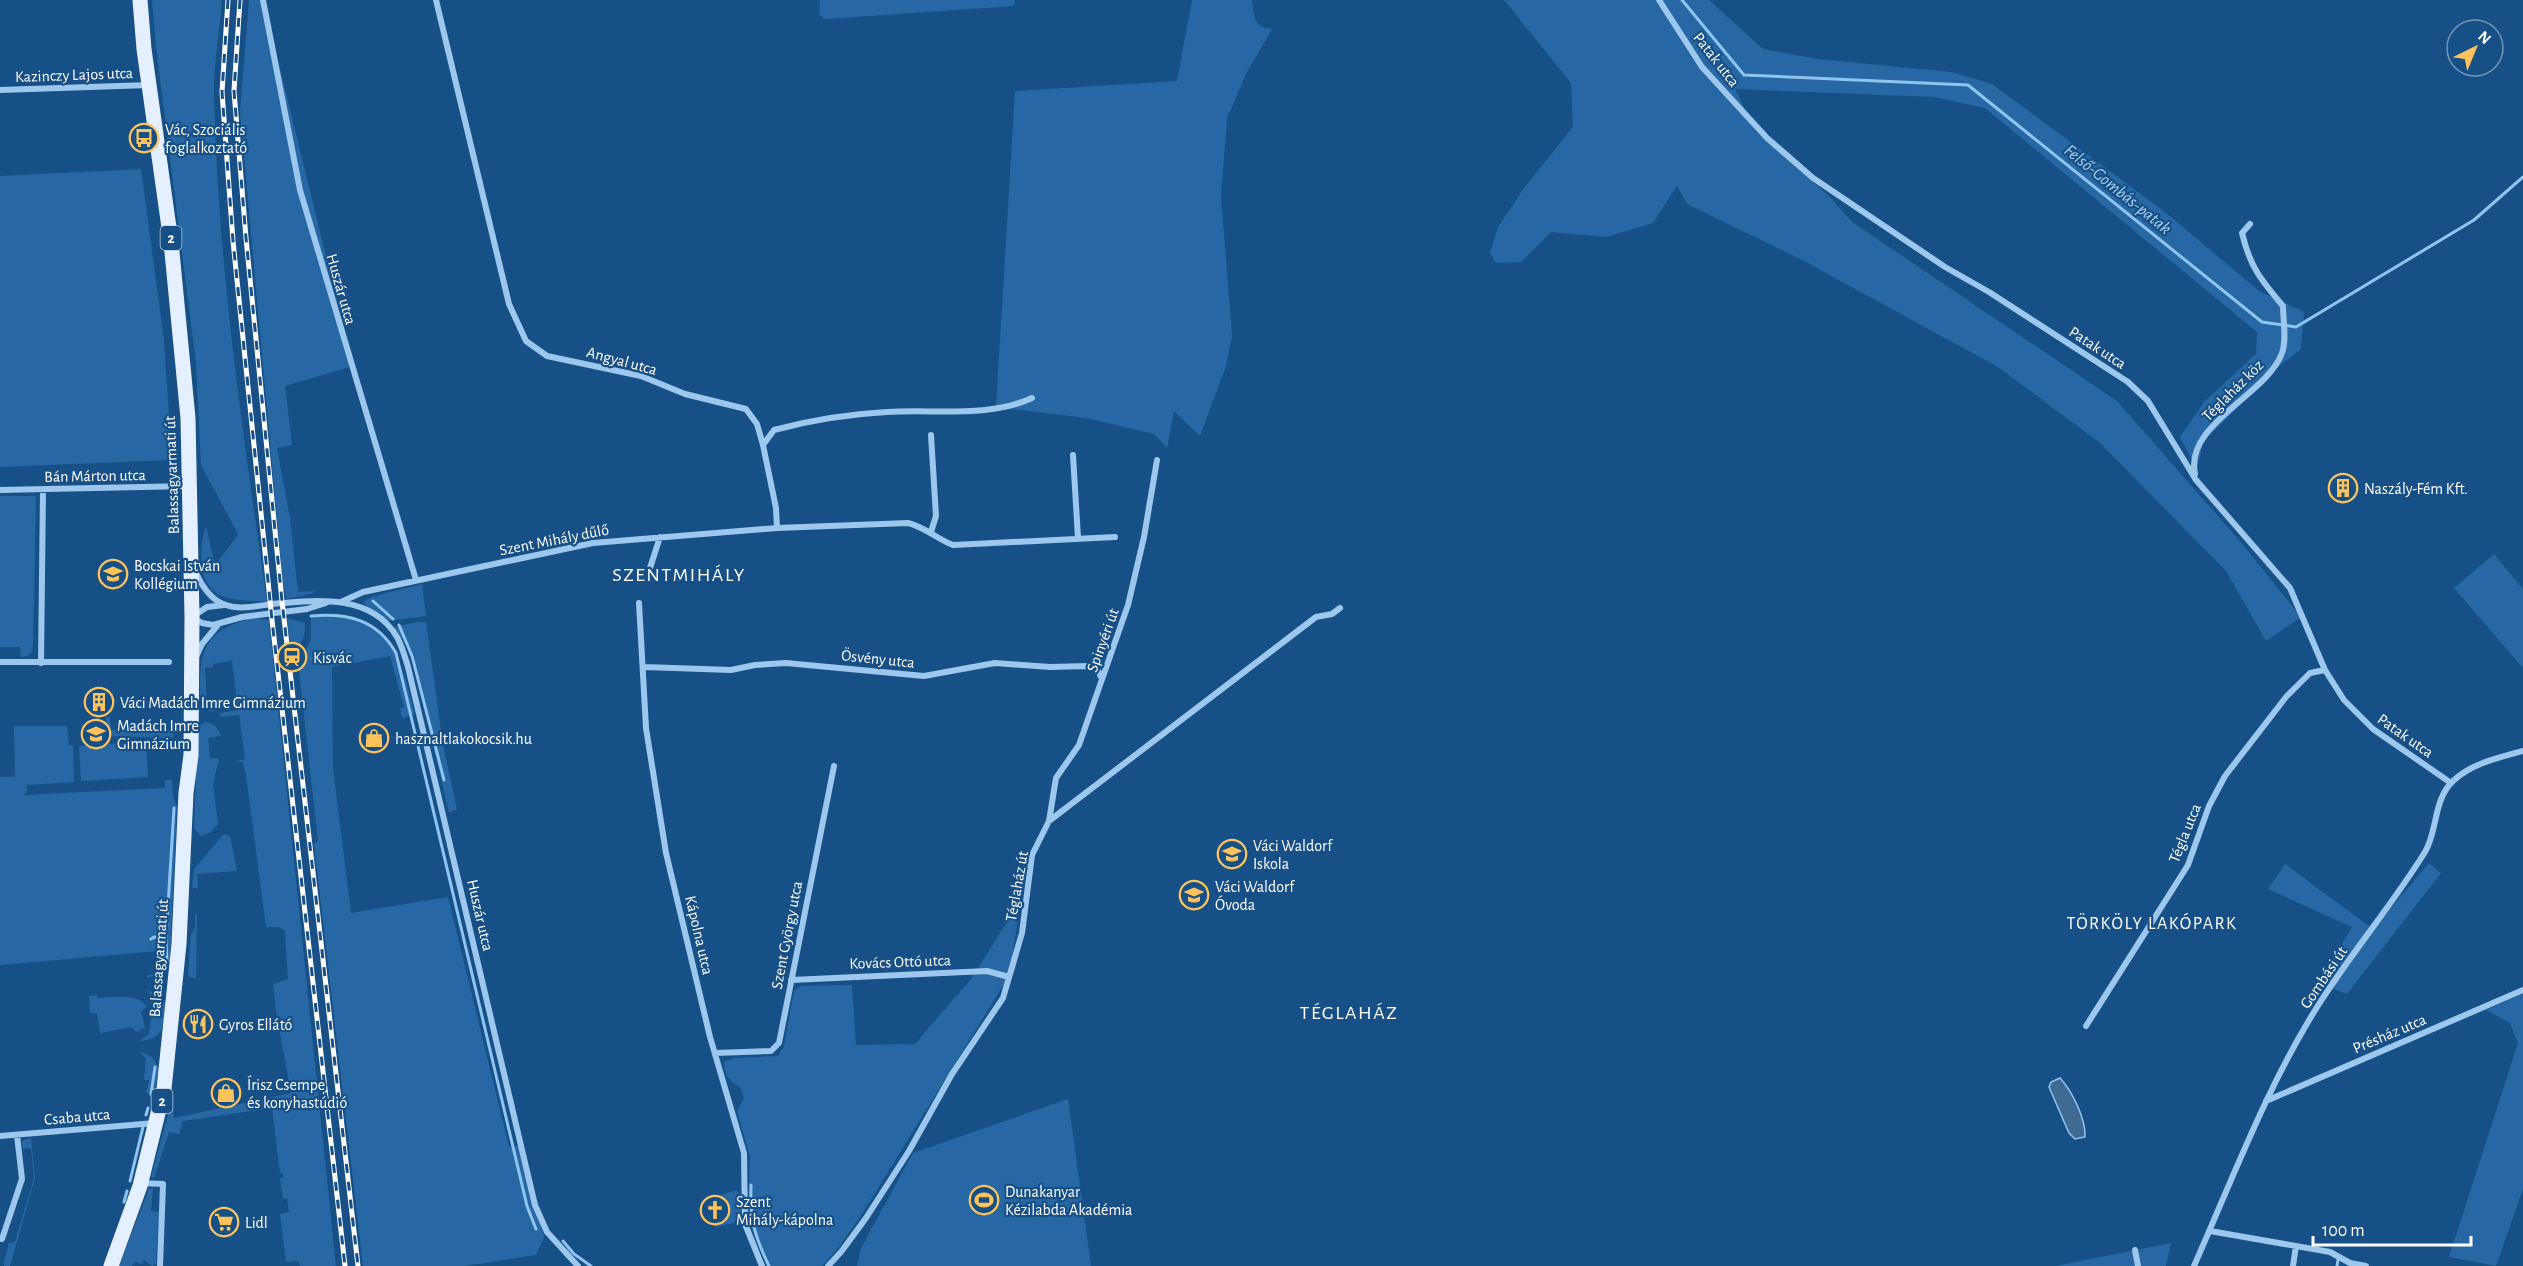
<svg xmlns="http://www.w3.org/2000/svg" width="2523" height="1266" font-family="'Alegreya Sans',sans-serif">
<style>
.green{fill:#2768a4}
.water{fill:#406a92;stroke:#90c4f0;stroke-width:1.5}
.lines{fill:none;stroke-linecap:round;stroke-linejoin:round}
.stream{stroke:#90c4f0;stroke-width:3}
.street{stroke:#9ec7ed;stroke-width:6}
.primary{stroke:#e4f0ff;stroke-width:15}
.rail-casing{stroke:#fff;stroke-width:5}
.rail{stroke:#175086;stroke-width:3;stroke-dasharray:9;stroke-linecap:butt}
.labels{text-anchor:middle;stroke-width:4.5;stroke-linejoin:round;paint-order:stroke}
.shield{fill:#175086;stroke:#b9cadb;stroke-width:1.5}
.shield-label{font-size:15px;font-weight:bold;fill:#fff}
.street-label{font-size:16px;fill:#fff;stroke:#175086}
.poi-label{font-size:16px;fill:#fff;stroke:#175086;text-anchor:start}
.water-label{font-size:18px;font-style:italic;fill:#a9d1f5;stroke:#175086}
.neighbourhood-label{font-size:18px;letter-spacing:1.5px;fill:#fff;stroke:#175086}
.quarter-label{font-size:20px;letter-spacing:1.5px;fill:#fff;stroke:#175086}
</style>
<rect width="100%" height="100%" fill="#175086"/>
<path class="green" d="M152 0H222C220 30 214 61 214 91 217 261 243 433 267 602 253 601 237 601 224 597 196 588 199 547 206 526L215 566 238 534 201 465 196 363 156 47Z
M249 0H263L353 366 285 386 292 445 277 448 290 518 298 592 315 591 314 593 287 599 283 585 240 112Z
M820 0H1015L1014 6 825 19 819 14Z
M1192 0H1252C1255 17 1252 27 1272 29L1247 72 1227 118 1221 196 1232 335 1226 366 1200 436 1174 411 1167 448 1154 434 1086 418 996 407 1015 91 1177 81Z
M1504 0H1709L1763 49 1817 59 1951 72 1992 84 2165 212 2259 291 2304 312 2301 349 2277 368 2203 442 2197 470 2180 437 2205 401 2256 354 2257 332 1985 108 1934 97 1735 89 1756 132 1829 196 1852 222 2117 401 2239 540 2301 617 2266 641 2226 571 2100 443 1998 367 1804 261 1687 204 1677 186 1653 223 1606 237 1551 232 1521 262 1496 263 1490 253 1498 227 1524 188 1573 127 1571 83Z
M141 169 164 340 172 460 0 467V176Z
M0 496H36L33 645 32 652 27 656 21 657 20 647H0Z
M2494 554 2523 589V668L2454 588Z
M422 584 426 616 389 621 366 606 364 602C369 595 410 588 422 584Z
M340 615C397 624 402 667 415 714L402 718 400 708 404 707 390 656 332 667 333 769 351 913 448 897 509 1147 520 1146 544 1237 536 1255 465 1266H363L314 844 318 841 298 662 301 661 311 639V616Z
M252 618 269 620 336 1266H300L299 1261 286 1262 280 1214 289 1212 287 1198 283 1199 280 1178H283V1173H280L272 1108 183 1121 179 1134 169 1132 154 1178 151 1177 170 1108 173 1107 174 1118 291 1093 276 1011 273 984 288 979 285 931 279 927H266L246 775 243 762H235L245 759 239 715 221 717 219 713 238 710 232 661 213 664V667L205 668 207 705 215 712 203 709 200 704C200 655 198 633 252 618Z
M287 618 305 623 304 637 294 653 291 654Z
M418 622H426L443 745 457 810 449 812 414 665 408 647 394 627Z
M106 717H110L111 730 174 729 173 738 107 736Z
M204 722C214 723 218 727 221 736L208 738 210 758H219L213 784 218 824 211 832 201 836 194 828 198 726Z
M14 726H67L69 745H73L74 782 27 785V791L24 795 165 788V780H172L173 797 177 806 170 961 158 974 147 978V976L157 971 159 951 0 965V777H15Z
M146 742 148 777 81 781 79 746Z
M224 834 230 836 237 871 197 874 198 889 192 887 194 869Z
M2429 863 2441 873 2347 994 2320 983 2352 927 2268 889 2285 864 2373 929Z
M1021 900 1009 976 862 1214 837 1250 822 1266H767L751 1227 748 1212 750 1157 737 1111 744 1098 740 1087C729 1081 724 1075 724 1062L734 1058 778 1056 784 1046 794 991 801 986 852 985 856 1045 915 1044 971 979Z
M197 913 196 979 188 976 191 934 195 928V914Z
M146 990 159 994 166 1004C163 1026 165 1039 139 1041L149 1034 154 997Z
M2523 994V1189L2496 1266 2449 1257 2518 1043 2510 1023 2486 1010Z
M97 995V998C113 998 137 992 147 1007L141 1012 145 1028 136 1032 132 1027 100 1033 97 1013H90L89 996Z
M139 1051 152 1057 159 1068 154 1095 146 1093 149 1080H144L146 1059Z
M1068 1099 1091 1266H857L861 1248 913 1153Z
M31 1138 35 1178 10 1266H4C3 1257 9 1252 8 1243L15 1242 34 1178 31 1148 23 1149 22 1143 25 1139Z
M153 1188 151 1211 159 1212 156 1264 152 1266 144 1260 141 1264 135 1261 132 1266H119L149 1189Z
M736 1190 739 1193 741 1214 738 1222 716 1227 706 1200Z
M2171 1243 2166 1266H2055Z"/>
<path class="water" d="M2060 1078C2072 1091 2086 1119 2085 1137L2075 1139 2069 1133 2049 1087 2051 1082Z"/>
<g class="lines">
<path class="stream" d="M1682 0 1744 75 1968 85 2262 322 2296 327 2474 220 2523 177
M373 601 393 619
M311 616C347 613 377 619 396 653L527 1206 536 1229
M399 625 412 656 444 780
M151 939 154 937 166 939
M167 961 166 939 174 808
M151 1094 155 1067
M146 1115 148 1108
M130 1181 143 1127
M751 1185C750 1219 754 1235 769 1266
M124 1202 127 1191
M563 1241 574 1254 591 1266
M2337 1266 2338 1260"/>
<path class="street" d="M263 0 300 190 416 580
M436 0 509 304 526 341 547 356 641 376 685 394 746 409 757 424 763 445 774 430C811 420 849 414 887 412 934 409 989 418 1032 398
M1659 0 1702 67 1767 138 1813 178 1945 267 1989 292 2128 382 2148 401 2196 480 2290 588 2325 670 2344 700 2373 729 2451 783
M0 90 149 85
M1073 455 1078 538
M2195 474C2184 424 2267 395 2282 353 2287 340 2283 320 2283 306 2261 280 2250 267 2242 233L2250 224
M0 490 189 486
M777 528 908 523C925 527 937 539 953 545L1115 537
M931 532 936 516 931 435
M650 568 660 537
M196 573C202 586 212 601 226 605 240 610 257 606 272 604 315 600 371 593 397 637 402 646 405 657 408 667L535 1205 547 1232 578 1266
M341 602 363 592 593 543 777 528 776 508 763 445
M639 603 646 728 666 853 710 1037 744 1153 745 1224 762 1266
M224 605 207 607 192 617 202 623 213 625 242 617 307 609 326 603
M196 657 202 644 217 626
M0 662H169
M41 663 43 490
M644 667 731 670 755 665 786 663 924 676 995 663 1050 667 1088 666 1098 671 1102 679
M1049 821 1056 778 1079 745 1128 605 1144 537 1157 460
M791 980 987 971 1009 977
M2086 1026 2188 865 2209 806 2225 776 2286 697 2310 673 2325 670
M715 1053 771 1051 779 1043 834 766
M2266 1101 2523 990
M0 1136 155 1123
M141 1183 163 1184 160 1266
M2210 1231 2330 1252 2350 1263 2366 1266
M0 1239H2L22 1179 17 1135
M2135 1250 2138 1266
M828 1266 841 1252 866 1218 909 1151 952 1074 1003 998 1022 933 1032 855 1049 821 1316 617 1332 614 1340 608
M2194 1266C2233 1178 2267 1086 2319 1004 2352 952 2392 905 2425 852 2438 830 2433 800 2453 781 2472 763 2498 758 2523 751
M2293 1266 2296 1246"/>
<path class="primary" d="M111 1266 140 1186 164 1089 179 944 186 793 191 755 192 617 188 418 171 242 144 49 140 0"/>
<g class="rail-casing">
<path id="rail" d="M228 0 222 92 233 241 272 620 345 1266
M240 0 234 91 246 238 282 601 358 1266"/>
</g>
<use href="#rail" class="rail"/>
</g>
<defs>
<g id="bus-ring" transform="scale(1.5)"><circle r="9.5" fill="#175086" stroke="#ffc35a" stroke-width="1.5"/><path d="M-5-6H5V4H4V6H2V4H-2V6H-4V4H-5ZM-3.5-4V0h7V-4ZM-3.5 1.2v1.5H-2V1.2ZM2 1.2v1.5H3.5V1.2Z" fill="#ffc35a"/></g>
<g id="building-ring" transform="scale(1.5)"><circle r="9.5" fill="#175086" stroke="#ffc35a" stroke-width="1.5"/><path d="M-4-6H4V6H1V3H-1V6H-4ZM-2.5-4.3h1.7v1.8h-1.7ZM.8-4.3h1.7v1.8H.8ZM-2.5-1h1.7V.8h-1.7ZM.8-1h1.7V.8H.8Z" fill="#ffc35a"/></g>
<g id="school-ring" transform="scale(1.5)"><circle r="9.5" fill="#175086" stroke="#ffc35a" stroke-width="1.5"/><path d="M0-5L7-2L0 1L-7-2ZM-4 1L0 2.5L4 1V4Q0 6-4 4Z" fill="#ffc35a"/></g>
<g id="station-ring" transform="scale(1.5)"><circle r="9.5" fill="#175086" stroke="#ffc35a" stroke-width="1.5"/><path d="M-3-6H3Q5-6 5-4V2Q5 4 3 4L4.5 6H3L1.5 4h-3L-3 6H-4.5L-3 4Q-5 4-5 2V-4Q-5-6-3-6ZM-3.5-4v3h7v-3ZM-3.5 1v1.5H-2V1ZM2 1v1.5H3.5V1Z" fill="#ffc35a"/></g>
<g id="shop-ring" transform="scale(1.5)"><circle r="9.5" fill="#175086" stroke="#ffc35a" stroke-width="1.5"/><path d="M-5-2.5h2.3a2.7 3.5 0 0 1 5.4 0H5L5.5 6h-11ZM-1.5-2.5h3a1.5 2.3 0 0 0-3 0Z" fill="#ffc35a"/></g>
<g id="restaurant-ring" transform="scale(1.5)"><circle r="9.5" fill="#175086" stroke="#ffc35a" stroke-width="1.5"/><path d="M-5-6h1v4h1v-4h1v4h1v-4h1v5L-1.5 .5V6h-2V.5L-5-1ZM5-6V6H3V1.5H1.5Q1.5-4 5-6Z" fill="#ffc35a"/></g>
<g id="stadium-ring" transform="scale(1.5)"><circle r="9.5" fill="#175086" stroke="#ffc35a" stroke-width="1.5"/><path d="M0-5a6.5 5 0 1 0 0 10a6.5 5 0 1 0 0-10ZM-3.5-1.8h7v3.6h-7Z" fill="#ffc35a"/></g>
<g id="church-ring" transform="scale(1.5)"><circle r="9.5" fill="#175086" stroke="#ffc35a" stroke-width="1.5"/><path d="M-1.2-6h2.4v3.5h3.3v2.4h-3.3V6h-2.4V-.1h-3.3v-2.4h3.3Z" fill="#ffc35a"/></g>
<g id="supermarket-ring" transform="scale(1.5)"><circle r="9.5" fill="#175086" stroke="#ffc35a" stroke-width="1.5"/><path d="M-6-5.5h2.5l.6 2H6L4.5 2H-2.5L-4.4-4H-6ZM-1.5 3.2a1.3 1.3 0 1 0 .1 0ZM3 3.2a1.3 1.3 0 1 0 .1 0Z" fill="#ffc35a"/></g>
</defs>
<g fill-rule="evenodd">
<use href="#bus-ring" x="144" y="138"/>
<use href="#building-ring" x="2343" y="488"/>
<use href="#school-ring" x="113" y="574"/>
<use href="#station-ring" x="292" y="657"/>
<use href="#building-ring" x="99" y="702"/>
<use href="#school-ring" x="96" y="734"/>
<use href="#shop-ring" x="374" y="738"/>
<use href="#school-ring" x="1232" y="854"/>
<use href="#school-ring" x="1194" y="895"/>
<use href="#restaurant-ring" x="198" y="1024"/>
<use href="#shop-ring" x="226" y="1093"/>
<use href="#stadium-ring" x="984" y="1200"/>
<use href="#church-ring" x="715" y="1210"/>
<use href="#supermarket-ring" x="224" y="1222"/>
</g>
<g class="labels">
<g class="shield">
<rect x="160.5" y="226" width="21" height="24" rx="4.5"/>
<rect x="151.5" y="1089" width="21" height="24" rx="4.5"/>
</g>
<g class="shield-label">
<text x="171" y="243">2</text>
<text x="162" y="1106">2</text>
</g>
<g class="street-label">
<text transform="translate(1717 59) rotate(52)" y="6">Patak utca</text>
<text transform="translate(74 74) rotate(-2)" y="6">Kazinczy Lajos utca</text>
<text transform="translate(342 289) rotate(74)" y="6">Huszár utca</text>
<text transform="translate(2098 347) rotate(33)" y="6">Patak utca</text>
<text transform="translate(622 360) rotate(15)" y="6">Angyal utca</text>
<text transform="translate(2232 390) rotate(-45)" y="6">Téglaház köz</text>
<text transform="translate(95 475) rotate(-1)" y="6">Bán Márton utca</text>
<text transform="translate(171 475) rotate(-92)" y="6">Balassagyarmati út</text>
<text transform="translate(554 539) rotate(-11)" y="6">Szent Mihály dűlő</text>
<text transform="translate(1102 640) rotate(-70)" y="6">Spinyéri út</text>
<text transform="translate(878 658) rotate(6)" y="6">Ösvény utca</text>
<text transform="translate(2406 735) rotate(35)" y="6">Patak utca</text>
<text transform="translate(2184 833) rotate(-68)" y="6">Tégla utca</text>
<text transform="translate(1016 886) rotate(-80)" y="6">Téglaház út</text>
<text transform="translate(481 915) rotate(77)" y="6">Huszár utca</text>
<text transform="translate(700 935) rotate(77)" y="6">Kápolna utca</text>
<text transform="translate(786 935) rotate(-79)" y="6">Szent György utca</text>
<text transform="translate(158 958) rotate(-86)" y="6">Balassagyarmati út</text>
<text transform="translate(900 961) rotate(-2)" y="6">Kovács Ottó utca</text>
<text transform="translate(2323 977) rotate(-56)" y="6">Gombási út</text>
<text transform="translate(2389 1033) rotate(-23)" y="6">Présház utca</text>
<text transform="translate(77 1116) rotate(-5)" y="6">Csaba utca</text>
</g>
<g class="poi-label">
<text x="165" y="135">Vác, Szociális<tspan x="165" dy="18">foglalkoztató</tspan></text>
<text x="2364" y="494">Naszály-Fém Kft.</text>
<text x="134" y="571">Bocskai István<tspan x="134" dy="18">Kollégium</tspan></text>
<text x="313" y="663">Kisvác</text>
<text x="120" y="708">Váci Madách Imre Gimnázium</text>
<text x="117" y="731">Madách Imre<tspan x="117" dy="18">Gimnázium</tspan></text>
<text x="395" y="744">hasznaltlakokocsik.hu</text>
<text x="1253" y="851">Váci Waldorf<tspan x="1253" dy="18">Iskola</tspan></text>
<text x="1215" y="892">Váci Waldorf<tspan x="1215" dy="18">Óvoda</tspan></text>
<text x="219" y="1030">Gyros Ellátó</text>
<text x="247" y="1090">Írisz Csempe<tspan x="247" dy="18">és konyhastúdió</tspan></text>
<text x="1005" y="1197">Dunakanyar<tspan x="1005" dy="18">Kézilabda Akadémia</tspan></text>
<text x="736" y="1207">Szent<tspan x="736" dy="18">Mihály-kápolna</tspan></text>
<text x="245" y="1228">Lidl</text>
</g>
<g class="water-label">
<text transform="translate(2118 189) rotate(39)" y="6">Felső-Gombás-patak</text>
</g>
<g class="neighbourhood-label">
<text x="2152" y="929">TÖRKÖLY LAKÓPARK</text>
</g>
<g class="quarter-label">
<text x="679" y="581">SZENTMIHÁLY</text>
<text x="1349" y="1019">TÉGLAHÁZ</text>
</g>
</g>
<g transform="translate(2475 48) rotate(43)"><circle r="28" fill="#175086" stroke="#7496b6" stroke-width="1.5"/>
<path d="M0-4.5L10 22L0 15L-10 22Z" fill="#ffc35a"/>
<text y="-9" font-size="16" font-weight="bold" text-anchor="middle" fill="#ffffff">N</text>
</g>
<path d="M2313 1236v9h158v-9" fill="none" stroke="#ffffff" stroke-width="3"/>
<text x="2322" y="1236" font-size="18" fill="#ffffff" stroke="#175086" stroke-width="4.5" paint-order="stroke">100 m</text>
</svg>
